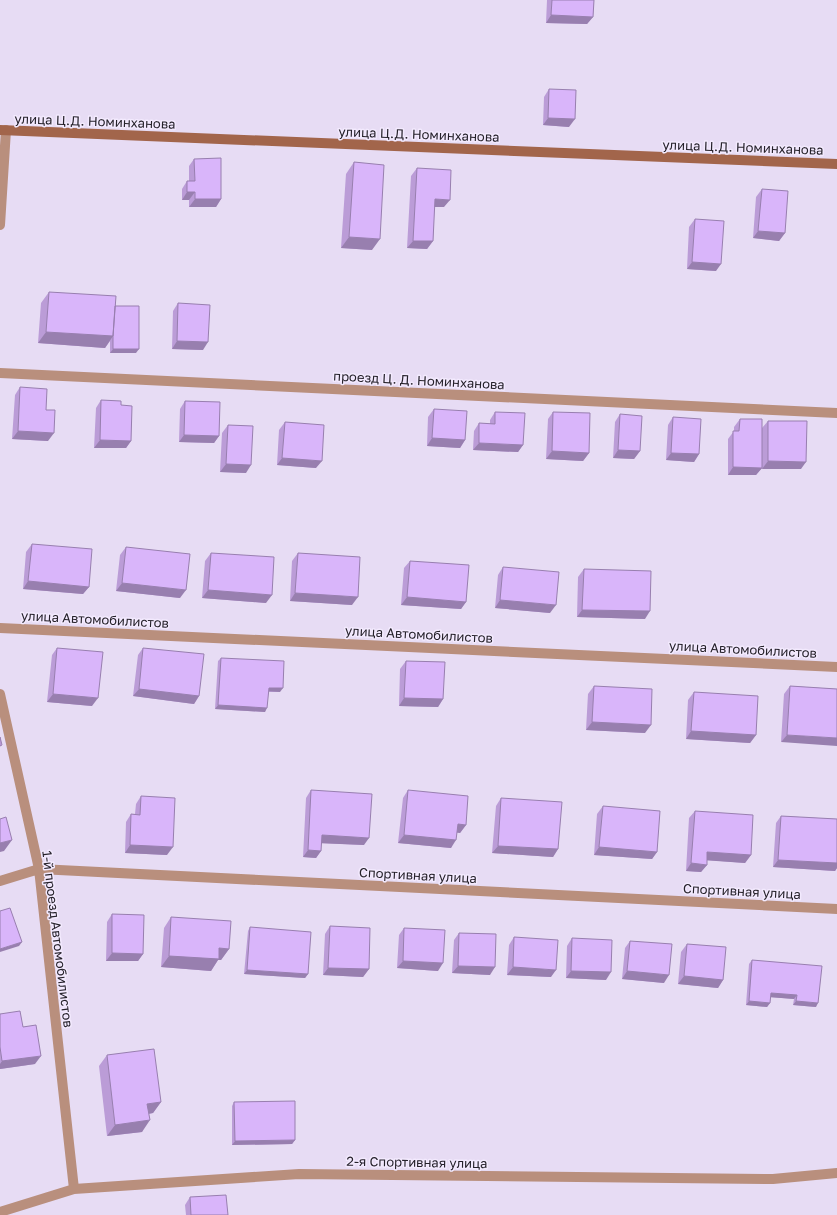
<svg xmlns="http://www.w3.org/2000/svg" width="837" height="1215" font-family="'Golos Text',sans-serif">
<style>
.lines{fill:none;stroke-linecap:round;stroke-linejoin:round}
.street{stroke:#b98f7d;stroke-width:10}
.secondary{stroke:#a2654b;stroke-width:10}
.wall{fill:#bb9cd7}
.shaded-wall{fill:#987faf}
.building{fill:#d9b5fa;stroke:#987faf}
.labels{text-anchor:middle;stroke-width:3;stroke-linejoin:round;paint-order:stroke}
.street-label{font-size:13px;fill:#25212a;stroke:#f3eafe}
</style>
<rect width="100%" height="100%" fill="#e7dcf4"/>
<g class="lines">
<path class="street" d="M0 225 6 130
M0 373 837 413
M0 628 837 667
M0 694 39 869 74 1189
M0 881 39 869 837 909
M0 1212 74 1189 299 1174 773 1179 837 1173"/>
<path class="secondary" d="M0 130 837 164"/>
</g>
<path class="wall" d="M547 0H594L593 17 587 24 546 23Z
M549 89 569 127 543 125 544 97Z
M194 159 221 199 216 207H189V200H182V189L187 181H189V166Z
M354 162 372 250 341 248 346 174Z
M417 168 444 207H434L433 241 427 249 407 248 411 176Z
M762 189 785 233 779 241 753 238 756 197Z
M695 219 716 271 687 269 689 227Z
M49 292 115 306 136 353H110V341L105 348 38 343 41 303Z
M178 303 203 350 172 349 173 311Z
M20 387 46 410 48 441 12 439 15 395Z
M101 400 121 405 131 441 126 448H94L96 408Z
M185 401 219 436 214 443 179 442 180 409Z
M434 409 465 440 460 448 427 446 428 417Z
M495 412 523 445 518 452 473 450 474 431 479 423 490 424V420Z
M553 412 589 453 583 461 546 459 548 419Z
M620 414 640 451 634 459 613 458 615 422Z
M673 417 699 454 694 462 666 460 668 425Z
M740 419 762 468 756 475H728V439L734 431V427Z
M768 421 801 469H762V428Z
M285 422 316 468 277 465 279 430Z
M228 425 246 473 220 472 222 433Z
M32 544 89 587 83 594 23 589 26 552Z
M126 547 180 598 116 591 120 555Z
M211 553 266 603 202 598 205 561Z
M298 553 352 605 290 601 292 561Z
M410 561 466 602 461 609 401 605 404 568Z
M503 567 550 613 495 608 498 575Z
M584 569 645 619 577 617 578 577Z
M57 648 92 706 47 702 52 655Z
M143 648 199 696 194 704 133 696 138 655Z
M221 658 280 692H268L265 712 215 709 218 661Z
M406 661 443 699 438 707 399 706 400 669Z
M594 686 645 733 586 730 588 694Z
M790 686 837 689 781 742 784 694Z
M694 692 756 735 750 743 686 739 688 700Z
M311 790 364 845 321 843V851L316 858 303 857 306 798Z
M408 790 466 825 460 833 457 832 451 848 398 843 403 798Z
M141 796 167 855 125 853 126 822 131 814H135L136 804Z
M501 798 558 849 553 857 492 853 496 806Z
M603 806 657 852 652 859 594 855 597 814Z
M695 811 751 855 745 863 707 860V865L701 872 686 871 689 818Z
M781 816 837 819V868L835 871 773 867 776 823Z
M112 914 143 954 138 961H106L107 922Z
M171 917 229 949 221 960H218L211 971 161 967 164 928Z
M330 926 369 969 363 977 323 975 325 934Z
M250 927 308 974 305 978 244 974 248 931Z
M404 928 438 971 397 968 399 935Z
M459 933 490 975 452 973 454 940Z
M514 937 551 977 507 975 509 945Z
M572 938 606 980 566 978 567 946Z
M630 941 664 983 622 979 625 948Z
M687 944 723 980 718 988 678 984 681 952Z
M752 960 816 1007 793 1005 794 999 770 997V1003L767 1007 746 1005 749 964Z
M0 1014 23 1027 35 1064 0 1069Z
M107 1055 161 1102 153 1113 149 1114 142 1132 107 1136 99 1066Z
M234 1102 295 1140 292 1144 232 1145V1106Z
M190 1197 228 1215H186L185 1205Z"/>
<path class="shaded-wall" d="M551 15 593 17 587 24 546 23Z
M548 118 575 119 569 127 543 125Z
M187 192H195L189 200H182Z
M195 199H221L216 207H189Z
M435 199 450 200 444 207H429Z
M758 231 785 233 779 241 753 238Z
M349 237 380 239 372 250 341 248Z
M413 241H433L427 249 407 248Z
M692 262 721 264 716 271 687 269Z
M46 332 113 336 105 348 38 343Z
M177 341 208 342 203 350 172 349Z
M113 349H139L136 353H110Z
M18 431 54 433 48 441 12 439Z
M184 435 219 436 214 443 179 442Z
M432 438 465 440 460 448 427 446Z
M100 440 131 441 126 448H94Z
M479 443 523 445 518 452 473 450Z
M618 450 640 451 634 459 613 458Z
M552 451 589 453 583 461 546 459Z
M671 453 699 454 694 462 666 460Z
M282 458 322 461 316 468 277 465Z
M768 461 806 462 801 469H762Z
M226 464 251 465 246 473 220 472Z
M733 467 762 468 756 475H728Z
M28 581 89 587 83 594 23 589Z
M122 583 186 590 180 598 116 591Z
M208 590 272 595 266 603 202 598Z
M295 593 358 597 352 605 290 601Z
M407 597 466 602 461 609 401 605Z
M500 600 556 605 550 613 495 608Z
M582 610 650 611 645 619 577 617Z
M269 688H283L280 692 266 691Z
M139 689 199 696 194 704 133 696Z
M53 694 98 698 92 706 47 702Z
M404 698 443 699 438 707 399 706Z
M218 705 267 708 265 712 215 709Z
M592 722 651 725 645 733 586 730Z
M691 731 756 735 750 743 686 739Z
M787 735 837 738V746L781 742Z
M458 824 466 825 460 833 452 832Z
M322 835 369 838 364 845 316 843Z
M404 835 456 840 451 848 398 843Z
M12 840 4 851 0 852V843Z
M130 845 173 847 167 855 125 853Z
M498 846 558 849 553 857 492 853Z
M599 847 657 852 652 859 594 855Z
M308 850 321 851 316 858 303 857Z
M707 852 751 855 745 863 702 860Z
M778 860 837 863V868L835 871 773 867Z
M691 863 707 865 701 872 686 871Z
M22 942 19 946 0 952V949Z
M219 948 229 949 221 960H218L211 971 161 967 169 956Z
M112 953 143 954 138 961H106Z
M403 961 443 963 438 971 397 968Z
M458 966 495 967 490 975 452 973Z
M513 967 556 970 551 977 507 975Z
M328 968 369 969 363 977 323 975Z
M247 970 308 974 305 978 244 974Z
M571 971 611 972 606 980 566 978Z
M627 971 669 975 664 983 622 979Z
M684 976 723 980 718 988 678 984Z
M771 993 797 995 794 999 768 997Z
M749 1001 770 1003 767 1007 746 1005Z
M796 1001 818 1003 816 1007 793 1005Z
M41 1056 35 1064 0 1069V1064L2 1061Z
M161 1102 153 1113 140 1115 147 1104Z
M150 1120 142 1132 107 1136 115 1125Z
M295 1140 292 1144 232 1145 235 1141Z"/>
<path class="building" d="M552 0H594L593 17 551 15Z
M549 89 576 90 575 119 548 118Z
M221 158V199H195V192H187V181H195L194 159Z
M354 162 384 165 380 239 349 237Z
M417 168 451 170 450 200 435 199 433 241H413Z
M762 189 788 191 785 233 758 231Z
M695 219 724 221 721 264 692 262Z
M49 292 116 296 113 336 46 332Z
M178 303 210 305 208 342 177 341Z
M115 306H139V349H113V336Z
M20 387 47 389 46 410H55L54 433 18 431Z
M101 400 121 401V405L132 406 131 441 100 440Z
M185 401 220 402 219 436 184 435Z
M434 409 467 411 465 440 432 438Z
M495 412 525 413 523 445 479 443V423L495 424Z
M553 412 590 413 589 453 552 451Z
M620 414 642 416 640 451 618 450Z
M673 417 701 419 699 454 671 453Z
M740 419H762V468L733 467V431H739Z
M768 421H807L806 462 768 461Z
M285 422 324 425 322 461 282 458Z
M228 425 253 426 251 465 226 464Z
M32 544 92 549 89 587 28 581Z
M126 547 190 554 186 590 122 583Z
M211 553 274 557 272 595 208 590Z
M298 553 360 557 358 597 295 593Z
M410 561 469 565 466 602 407 597Z
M503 567 559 572 556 605 500 600Z
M584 569 651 571 650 611 582 610Z
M57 648 103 652 98 698 53 694Z
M143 648 204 654 199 696 139 689Z
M221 658 284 661 283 688H269L267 708 218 705Z
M406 661 445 662 443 699 404 698Z
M594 686 652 689 651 725 592 722Z
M790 686 837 689V738L787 735Z
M694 692 758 696 756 735 691 731Z
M0 737 2 745 0 746Z
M311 790 372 794 369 838 322 835 321 851 308 850Z
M408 790 468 796 466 825 458 824 456 840 404 835Z
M141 796 175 798 173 847 130 845 131 814 140 815Z
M501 798 562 802 558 849 498 846Z
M603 806 660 811 657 852 599 847Z
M695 811 753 815 751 855 707 852V865L691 863Z
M781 816 837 819V863L778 860Z
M6 817 12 840 0 843V819Z
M10 908 22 942 0 949V911Z
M112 914 144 915 143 954 112 953Z
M171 917 231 921 229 949 219 948V959L169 956Z
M330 926 370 928 369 969 328 968Z
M250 927 311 932 308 974 247 970Z
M404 928 445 930 443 963 403 961Z
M459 933 496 934 495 967 458 966Z
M514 937 558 940 556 970 513 967Z
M572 938 612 940 611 972 571 971Z
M630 941 672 944 669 975 627 971Z
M687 944 726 947 723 980 684 976Z
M752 960 822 966 818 1003 796 1001 797 995 771 993 770 1003 749 1001Z
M20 1011 23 1027 36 1025 41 1056 2 1061 0 1047V1014Z
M154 1049 161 1102 147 1104 150 1120 115 1125 107 1055Z
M295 1101V1140L235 1141 234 1102Z
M226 1195 228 1215H191L190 1197Z"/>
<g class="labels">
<g class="street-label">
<text transform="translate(95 121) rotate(2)" y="5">улица Ц.Д. Номинханова</text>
<text transform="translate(419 134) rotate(2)" y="5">улица Ц.Д. Номинханова</text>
<text transform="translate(743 147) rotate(2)" y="5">улица Ц.Д. Номинханова</text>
<text transform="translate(419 380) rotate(3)" y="5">проезд Ц. Д. Номинханова</text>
<text transform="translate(95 619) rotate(3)" y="5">улица Автомобилистов</text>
<text transform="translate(419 634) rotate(3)" y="5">улица Автомобилистов</text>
<text transform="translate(743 649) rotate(3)" y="5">улица Автомобилистов</text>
<text transform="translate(418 875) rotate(3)" y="5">Спортивная улица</text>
<text transform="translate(742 891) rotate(3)" y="5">Спортивная улица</text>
<text transform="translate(58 939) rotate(83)" y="5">1-й проезд Автомобилистов</text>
<text transform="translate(417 1162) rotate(1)" y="5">2-я Спортивная улица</text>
</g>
</g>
</svg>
